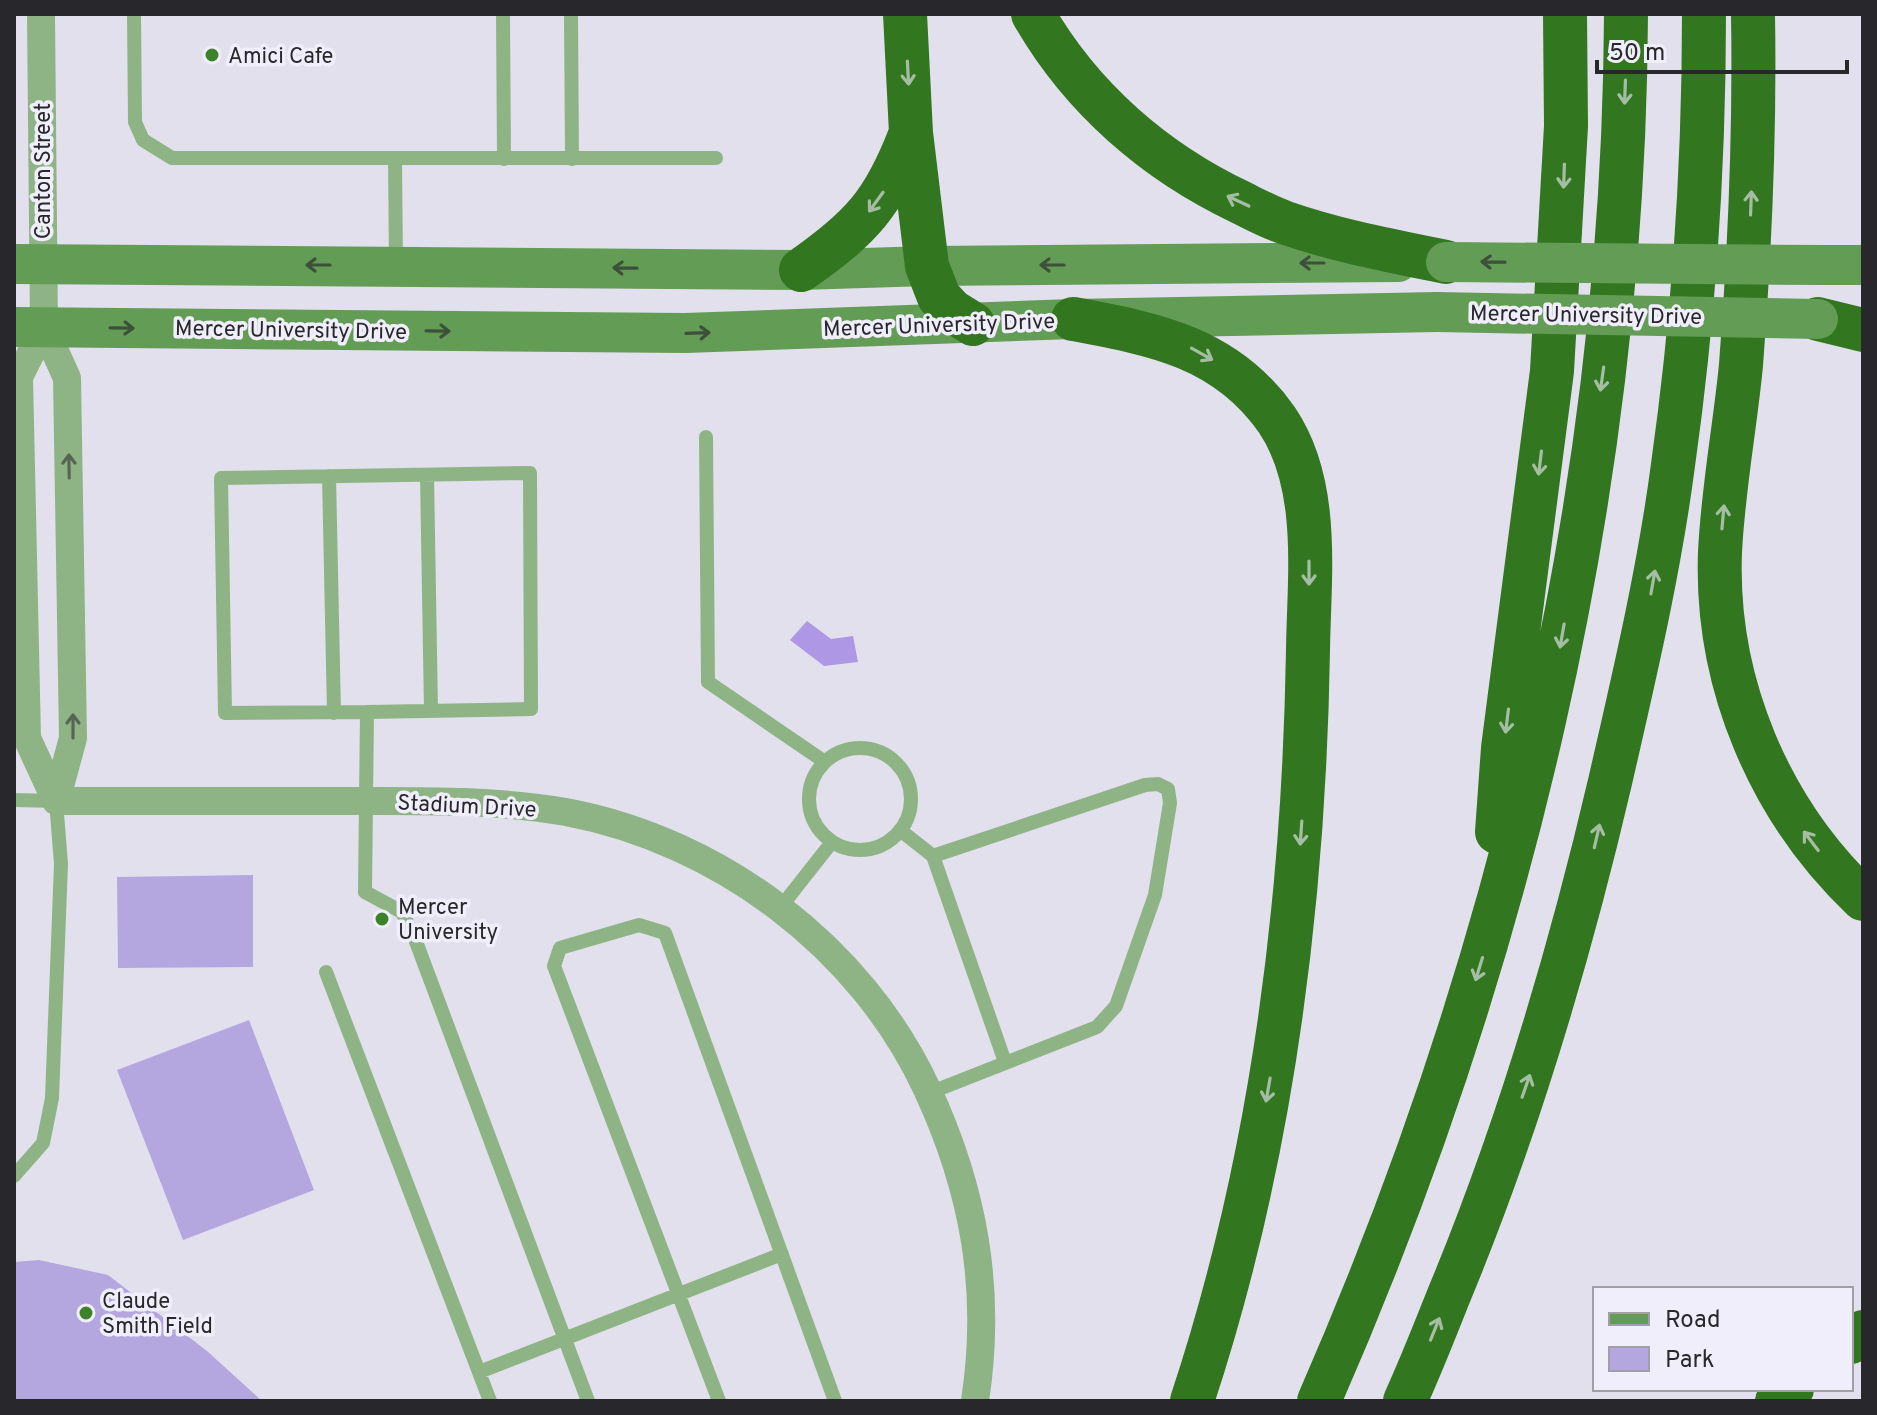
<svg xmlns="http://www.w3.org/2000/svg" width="1877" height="1415" font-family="Overpass,sans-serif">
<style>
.green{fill:#b4a6df}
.water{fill:#ae98e6}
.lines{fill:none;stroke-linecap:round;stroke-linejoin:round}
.lane{stroke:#8eb485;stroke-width:14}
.street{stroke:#8eb485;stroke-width:28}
.secondary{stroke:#639c55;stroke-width:40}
.highway{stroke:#327620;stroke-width:44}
.secondary-bridge{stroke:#639c55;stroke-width:40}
.oneway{stroke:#a5bea3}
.oneway2{stroke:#3d503a}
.oneway3{stroke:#566654}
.poi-dot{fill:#3b8228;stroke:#f1eefb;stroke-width:3}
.labels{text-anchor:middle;stroke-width:7;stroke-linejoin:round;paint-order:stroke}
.poi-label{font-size:22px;fill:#28272c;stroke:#f1eefb;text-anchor:start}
.street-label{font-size:22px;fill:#28272c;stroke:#f1eefb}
</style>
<rect width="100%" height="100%" fill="#e3e0ee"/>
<path class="green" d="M253 875V967L118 968 117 877Z
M249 1020 314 1190 183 1240 117 1070Z
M39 1260 108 1275 207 1351 262 1401H14V1262Z"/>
<path class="water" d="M807 621 831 639 853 636 858 662 824 666 790 640Z"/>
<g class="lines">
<path class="lane" d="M134 14 135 122 143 140 172 158H716
M503 14 504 159
M571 14 572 159
M395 160 396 265
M706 437 708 682 825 762
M427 475 431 711
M329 476 334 713
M367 712 531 709 530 473 221 478 225 713 367 712 365 892 402 912 415 939 588 1401
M809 799a51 51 0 1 1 102 0a51 51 0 1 1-102 0Z
M14 800 56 801 61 864 52 1098 43 1143 14 1176
M900 830 933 856 1145 785 1158 784 1168 789 1170 803 1155 895 1116 1006 1097 1027 929 1093
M933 856 1005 1062
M780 908 832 842
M326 972 490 1401
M479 1372 782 1254
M719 1401 554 966 560 948 639 925 665 933 835 1401"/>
<path class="street" d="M41 14 44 327 67 378 73 738 56 801
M44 327 19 377 27 738 56 801
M56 801C150 801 243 801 337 801 413 801 491 799 566 812 720 841 861 947 927 1089 974 1190 992 1290 975 1401"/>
<path class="secondary" d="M14 264 801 270 927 266 1398 262
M1823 265H1863
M14 327 685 333 1073 319 1437 312"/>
<path class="highway" d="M905 14 911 133 927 266 939 297 952 311 973 324
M1033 14C1081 98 1155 162 1242 203 1256 210 1271 218 1286 223 1338 241 1392 251 1446 262
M1753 14C1755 131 1750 248 1741 365 1735 427 1723 489 1720 552 1715 682 1769 810 1863 899
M801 270C861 228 884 203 910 135
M1073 319C1154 334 1226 347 1277 420 1321 485 1309 576 1308 650 1304 903 1272 1160 1192 1401
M1818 319 1863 330
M1497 832 1503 748 1552 371 1566 126 1565 14
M1851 1342 1863 1332
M1319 1401C1510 965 1624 492 1626 14
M1405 1401C1421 1366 1435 1330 1449 1295 1518 1129 1569 957 1610 782 1634 677 1659 572 1673 465 1694 316 1704 164 1704 14
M1777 1401 1792 1389"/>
<path class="secondary-bridge" d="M1446 262 1823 265
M1437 312 1818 319"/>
</g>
<defs><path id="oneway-shaft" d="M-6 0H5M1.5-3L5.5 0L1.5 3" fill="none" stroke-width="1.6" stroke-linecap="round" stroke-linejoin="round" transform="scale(2)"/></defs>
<g class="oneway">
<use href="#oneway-shaft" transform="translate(908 73) rotate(87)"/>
<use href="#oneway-shaft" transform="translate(1625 92) rotate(92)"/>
<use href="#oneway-shaft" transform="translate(1564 176) rotate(92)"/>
<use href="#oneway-shaft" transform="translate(1238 201) rotate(-155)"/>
<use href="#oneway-shaft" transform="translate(876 202) rotate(126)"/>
<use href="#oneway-shaft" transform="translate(1751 203) rotate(-88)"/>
<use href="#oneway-shaft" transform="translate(1202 354) rotate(29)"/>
<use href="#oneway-shaft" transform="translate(1602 379) rotate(98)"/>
<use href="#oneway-shaft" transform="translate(1540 463) rotate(97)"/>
<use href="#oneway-shaft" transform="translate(1723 517) rotate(-85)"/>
<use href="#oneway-shaft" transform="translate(1309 573) rotate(90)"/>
<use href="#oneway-shaft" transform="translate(1653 582) rotate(-80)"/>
<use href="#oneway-shaft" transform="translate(1562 636) rotate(100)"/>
<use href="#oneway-shaft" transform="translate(1507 721) rotate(97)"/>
<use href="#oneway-shaft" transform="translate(1301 833) rotate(94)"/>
<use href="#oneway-shaft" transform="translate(1597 836) rotate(-77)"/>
<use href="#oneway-shaft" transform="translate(1811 841) rotate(-127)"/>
<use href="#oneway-shaft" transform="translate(1479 969) rotate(107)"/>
<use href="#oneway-shaft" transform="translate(1526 1086) rotate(-71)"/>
<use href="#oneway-shaft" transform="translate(1268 1090) rotate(100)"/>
<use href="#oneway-shaft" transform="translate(1435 1329) rotate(-68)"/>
</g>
<g class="oneway2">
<use href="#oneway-shaft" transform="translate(1493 262) rotate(-179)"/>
<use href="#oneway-shaft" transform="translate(1312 263) rotate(180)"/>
<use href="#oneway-shaft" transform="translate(318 265) rotate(-180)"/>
<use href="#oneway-shaft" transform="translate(1052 265) rotate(180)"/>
<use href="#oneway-shaft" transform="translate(625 268) rotate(-179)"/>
<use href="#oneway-shaft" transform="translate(122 328) rotate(1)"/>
<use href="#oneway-shaft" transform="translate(438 331) rotate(1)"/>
<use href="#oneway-shaft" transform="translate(698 333) rotate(-2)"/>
</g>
<g class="oneway3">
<use href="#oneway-shaft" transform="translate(69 466) rotate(-91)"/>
<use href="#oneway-shaft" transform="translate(73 726) rotate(-90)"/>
</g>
<g class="poi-dot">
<circle cx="212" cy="55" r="8"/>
<circle cx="382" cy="919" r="8"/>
<circle cx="86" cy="1313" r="8"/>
</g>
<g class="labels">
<g class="poi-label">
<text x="228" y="63">Amici Cafe</text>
<text x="398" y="914">Mercer<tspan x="398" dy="25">University</tspan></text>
<text x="102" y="1308">Claude<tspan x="102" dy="25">Smith Field</tspan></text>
</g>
<g class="street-label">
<text transform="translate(42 171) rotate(-90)" y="8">Canton Street</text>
<text transform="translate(1586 314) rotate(1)" y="8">Mercer University Drive</text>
<text transform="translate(939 324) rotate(-2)" y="8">Mercer University Drive</text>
<text transform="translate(291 329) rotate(1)" y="8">Mercer University Drive</text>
<text transform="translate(467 805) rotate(3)" y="8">Stadium Drive</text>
</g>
</g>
<rect width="1877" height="1415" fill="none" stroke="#28272c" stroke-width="32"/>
<rect x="1593" y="1287" width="260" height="104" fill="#f1eefb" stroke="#a19ea8" stroke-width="2"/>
<rect x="1609" y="1313" width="40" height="12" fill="#639c55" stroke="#a19ea8" stroke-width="2"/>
<text x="1665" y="1327" font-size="24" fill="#28272c">Road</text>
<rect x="1609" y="1347" width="40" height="24" fill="#b4a6df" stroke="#a19ea8" stroke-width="2"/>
<text x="1665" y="1367" font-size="24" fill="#28272c">Park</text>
<path d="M1597 60v12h250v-12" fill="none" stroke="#28272c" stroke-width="4"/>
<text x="1609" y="60" font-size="24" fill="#28272c" stroke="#f1eefb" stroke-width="6" paint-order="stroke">50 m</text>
</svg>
